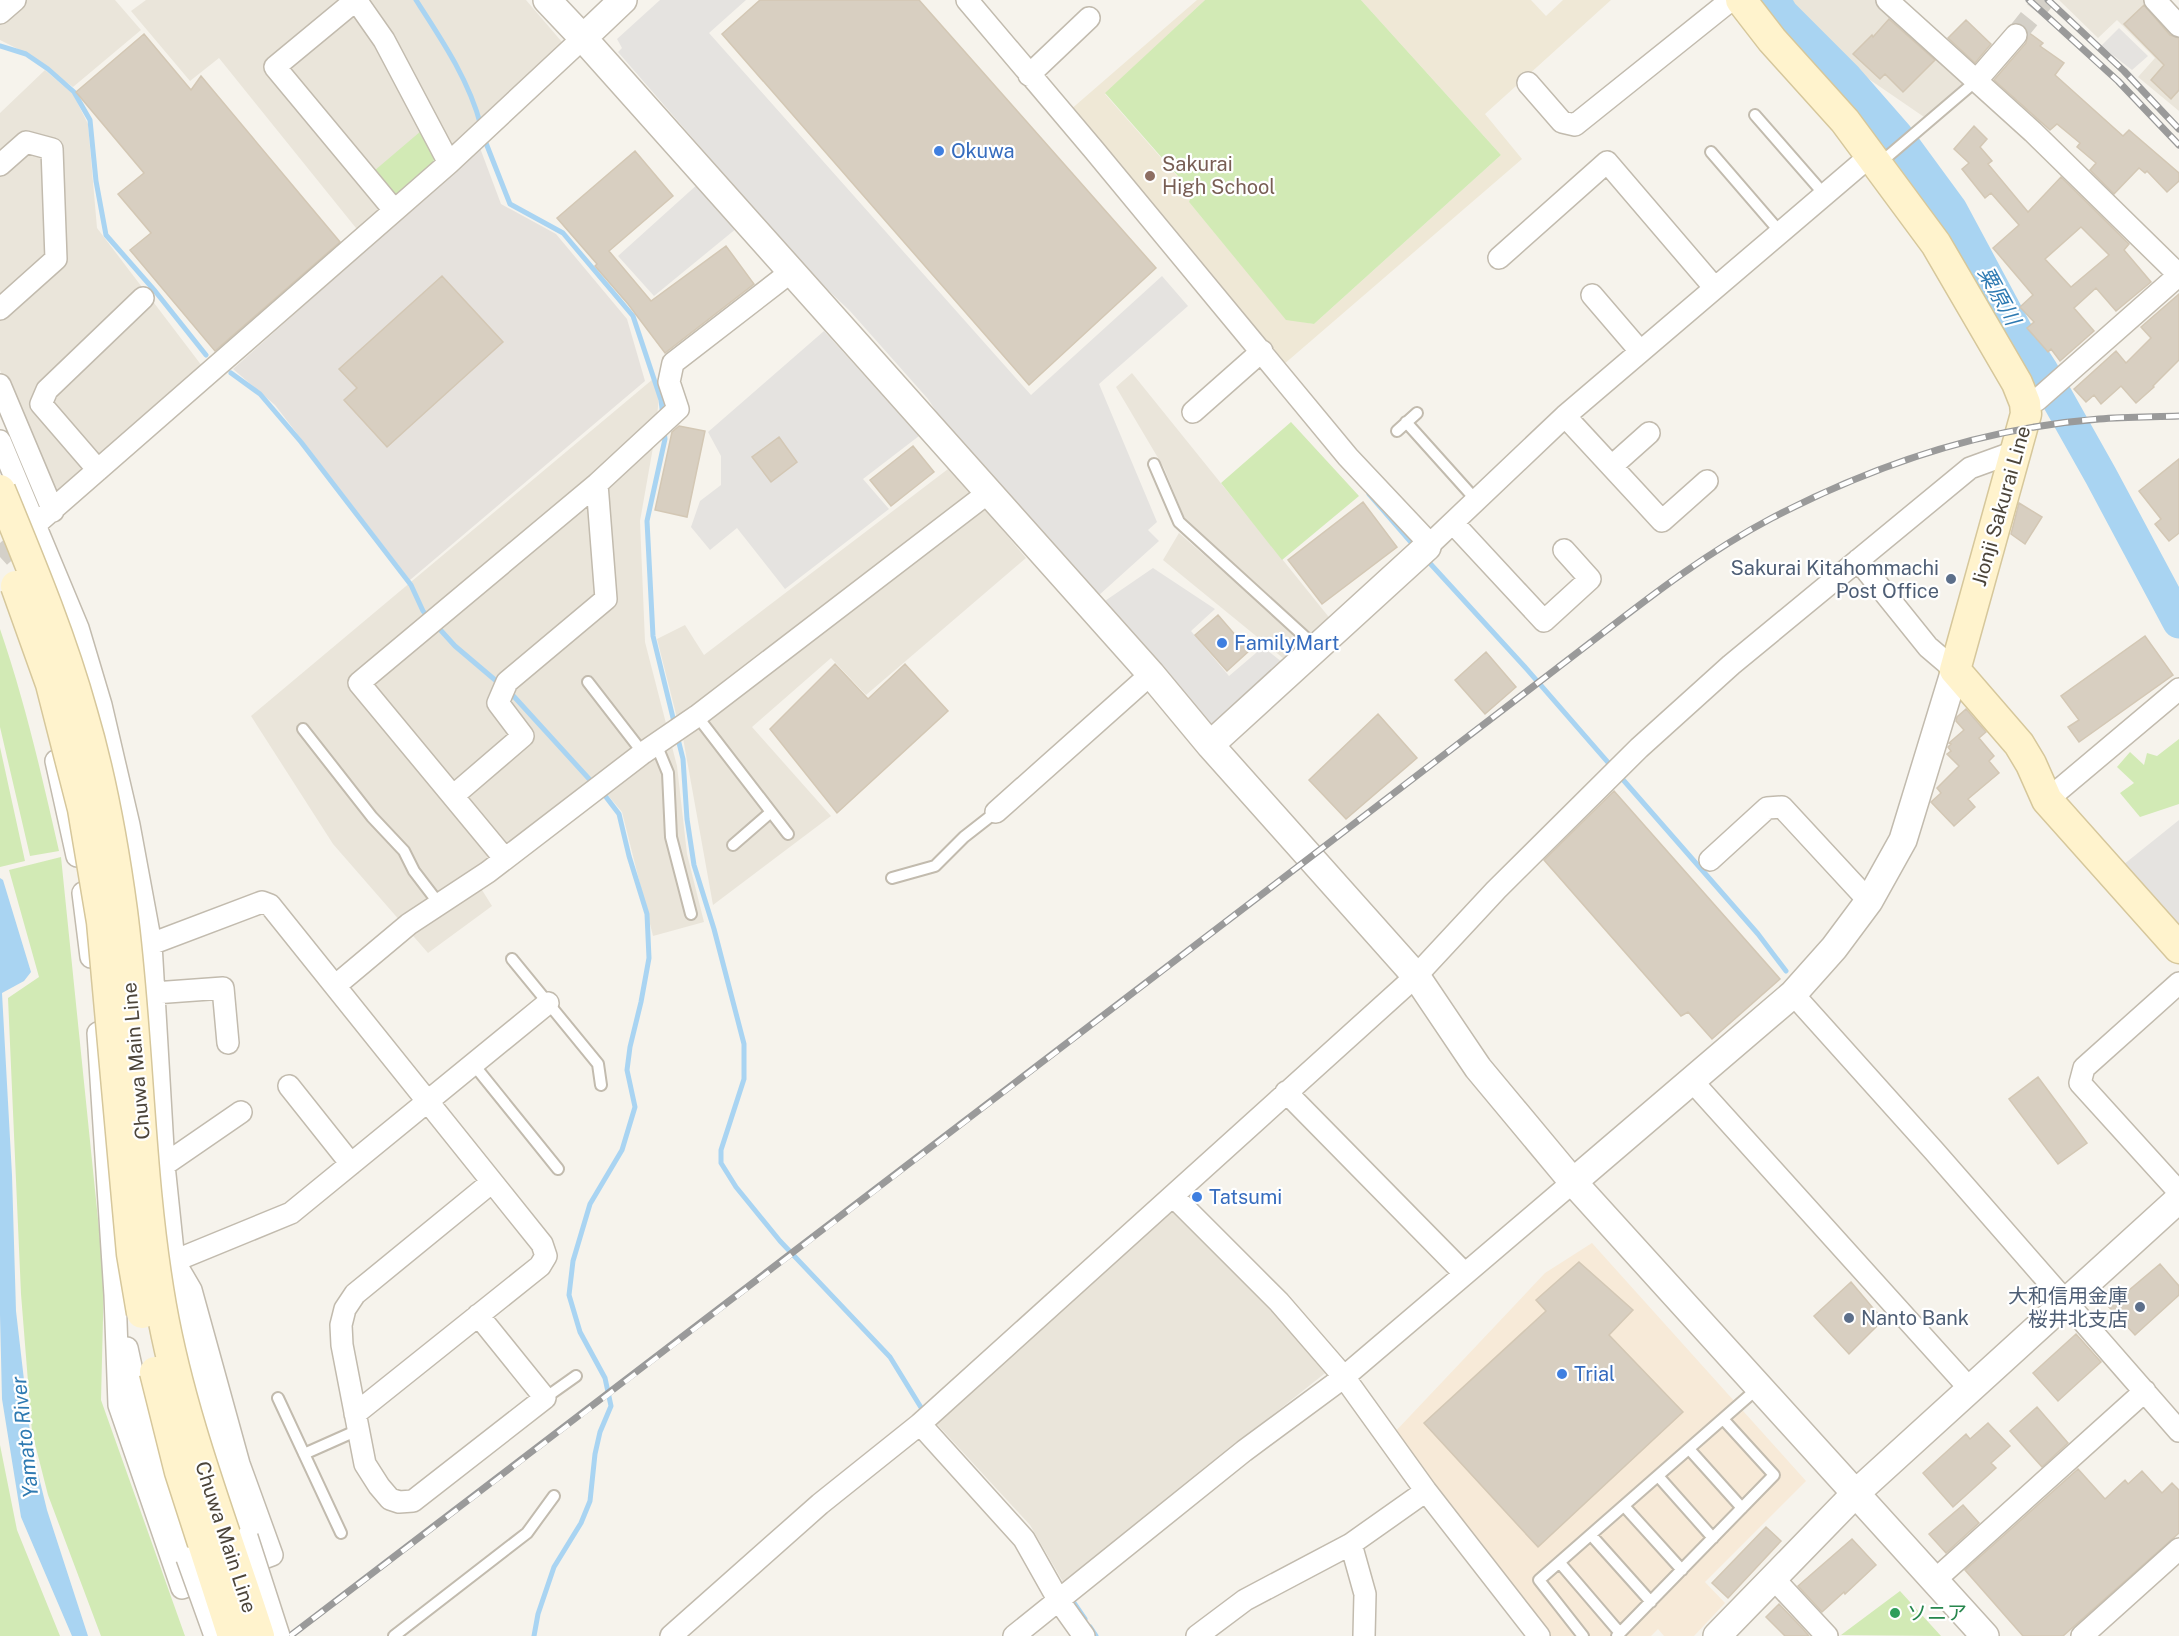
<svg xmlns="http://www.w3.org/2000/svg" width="2179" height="1636" font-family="'Public Sans','Noto Sans JP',sans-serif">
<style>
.residential{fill:#eae5da}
.commercial{fill:#f7ead8}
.industrial{fill:#e6e2dd}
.education{fill:#efe8d6}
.green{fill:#d2eab5}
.parking{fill:#e5e3e0;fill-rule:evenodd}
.water{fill:#a9d4f2}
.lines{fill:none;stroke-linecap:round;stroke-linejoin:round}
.stream{stroke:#a9d4f2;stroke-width:5}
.river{stroke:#a9d4f2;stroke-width:33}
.building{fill:#d8cfc1;stroke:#d3c7b4;stroke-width:1.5;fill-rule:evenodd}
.minor-tunnel{stroke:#d4d0c8;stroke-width:21;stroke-dasharray:21 10;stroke-linecap:butt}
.service-casing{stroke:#c2bbae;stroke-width:14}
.minor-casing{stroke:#c2bbae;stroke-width:24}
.tertiary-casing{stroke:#c2bbae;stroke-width:30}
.secondary-casing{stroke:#d6c79b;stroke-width:33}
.service{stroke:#fff;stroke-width:10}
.minor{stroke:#fff;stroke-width:21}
.tertiary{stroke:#fff;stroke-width:27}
.secondary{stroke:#fff3cd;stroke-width:30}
.rail-casing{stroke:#9a9a9a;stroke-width:7}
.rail{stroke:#fff;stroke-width:4.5;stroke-dasharray:14;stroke-linecap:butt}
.minor-bridge-casing{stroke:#c2bbae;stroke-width:24;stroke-linecap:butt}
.secondary-bridge-casing{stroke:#d6c79b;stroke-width:33;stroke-linecap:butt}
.minor-bridge{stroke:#fff;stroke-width:21}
.secondary-bridge{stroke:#fff3cd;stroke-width:30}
.shop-dot{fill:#3f7fe0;stroke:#fff;stroke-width:2}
.education-dot{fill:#8d6e63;stroke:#fff;stroke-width:2}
.service-dot{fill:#5c6f8a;stroke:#fff;stroke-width:2}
.leisure-dot{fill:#2e9e5b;stroke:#fff;stroke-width:2}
.labels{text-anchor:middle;stroke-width:4.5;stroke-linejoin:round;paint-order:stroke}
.shop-label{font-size:20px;fill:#366cbe;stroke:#fff;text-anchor:start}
.education-label{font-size:20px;fill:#785e54;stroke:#fff;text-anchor:start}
.street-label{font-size:20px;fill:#4b4439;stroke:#fff}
.service-label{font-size:20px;fill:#4e5e75;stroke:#fff;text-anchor:end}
.leisure-label{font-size:20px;fill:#27864d;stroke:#fff;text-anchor:start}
.water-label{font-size:21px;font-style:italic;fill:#2e7ab2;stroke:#fff}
</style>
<rect width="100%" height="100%" fill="#f6f3ec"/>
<path class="residential" d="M0 0H115L141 30 73 87 28 54 0 40Z
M146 0H526L562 42 430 171 360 233 219 58 190 81 131 11Z
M1783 0H1879L1965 81 1927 119 1841 60 1795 19Z
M2059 0H2146L2179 36V111L2138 77 2155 58 2117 20 2098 38Z
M45 70 73 94 88 124 97 228 202 366 55 499 0 370V113Z
M1132 373 1332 621 1314 639 1184 517 1164 468 1116 387Z
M653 379 659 397 655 436 640 521 645 642 677 766 687 854 704 922 653 936 622 812 606 793 482 890 492 906 428 953 333 844 251 716Z
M948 469 971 495 677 718 657 639 685 625 704 655Z
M983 507 1026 558 866 695 831 658 752 727 831 816 713 905 683 738Z
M1179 533 1307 645 1289 663 1163 560Z
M1174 1205 1329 1370 1063 1582 1030 1525 935 1422Z"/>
<path class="commercial" d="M1592 1243 1806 1481 1705 1582 1725 1603 1694 1636H1664L1658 1629 1651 1636H1549L1393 1434 1545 1273Z"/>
<path class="industrial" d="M480 148 501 204 556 234 627 319 645 381 410 580 275 405 233 369Z"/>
<path class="education" d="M1197 0H1205L1105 94 1192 193 1189 202 1286 319 1314 324 1501 155 1361 0H1531L1546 16 1563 0H1611L1485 114 1522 159 1283 365 1069 111Z"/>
<path class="green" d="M1205 0H1361L1501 155 1314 324 1286 320 1189 202 1192 192 1105 93Z
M421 131C425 138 433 150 434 157 435 171 407 194 395 194L374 171Z
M1291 422 1359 496 1282 560 1221 483Z
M0 629C25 702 42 776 59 851L30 856 0 727Z
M2179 739V804L2140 817 2120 793 2134 783 2117 767 2130 752 2144 765 2147 753 2157 756Z
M0 747 25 861 0 867Z
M61 857 104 1278 101 1400 185 1636H101L48 1495 32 1432 21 1294 8 998 39 977 9 870Z
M0 1445 17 1530 60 1636H0Z
M1900 1591 1941 1636 1841 1635Z"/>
<path class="parking" d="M660 0H746L709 33 1031 395 1162 276 1188 306 1099 384 1157 522 1148 530 1159 541 1098 596 953 437 928 399 850 311 807 270 618 52 622 48 617 39Z
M2119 28 2148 56 2132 70 2101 46Z
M699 183 737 228 654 296 618 256Z
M824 331 919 436 863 479 889 509 785 589 737 528 710 550 691 527 700 501 721 485V456L708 432ZM779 438 797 462 771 482 753 457Z
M1153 568 1215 609 1191 631 1229 676 1263 647 1287 666 1211 727 1102 603Z
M2179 820V927L2123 865Z"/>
<path class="water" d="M0 878 3 880 31 972 24 981 2 993 12 1175 16 1311 32 1449 47 1510 88 1636H72L21 1517 2 1399 0 1315Z"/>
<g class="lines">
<path class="stream" d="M416 0C442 40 469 80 481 126
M0 46 26 54 48 69 74 92 90 120 96 181 106 235 155 291 206 355
M484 138 510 204 563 233 633 316 661 400 663 416
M231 373 260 394 301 442 411 585 423 611 428 617
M664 431 665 439 647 521 653 636 675 726
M1369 494 1416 548
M1426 559 1524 666 1612 767
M435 624 455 646 501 685
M508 690 591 781
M677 735 683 759 687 819 694 865 714 929 744 1044V1079L721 1150V1163L736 1187 780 1241 890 1357 925 1414
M1618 774 1758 934 1786 971
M1070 1597 1085 1619
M1090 1627 1096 1636
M534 1636 538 1614 554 1567 581 1523 590 1501 595 1454 600 1432 611 1406 605 1378 580 1332 569 1295 573 1261 590 1204 622 1150 635 1107 627 1070 630 1047 641 1002 649 958 647 914 629 856 619 814 606 797"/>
<path class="river" d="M1774 0 1782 14 1847 79 1896 135 1951 210 2016 331 2042 371 2101 476 2179 622"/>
</g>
<path class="building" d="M760 0H919L1156 268 1029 385 722 34Z
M2144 5 2170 35 2179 38V90L2171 99 2151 80 2164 65 2124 24Z
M1889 19 1935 60 1903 92 1885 74 1880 79 1853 54 1872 35 1873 37Z
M1966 20 1991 44 1975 63 1948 38Z
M2028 32 2043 43 2040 46 2064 63 2055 75 2123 136 2129 130 2179 173V181L2167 192 2147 171 2145 173 2139 168 2114 194 2090 170 2096 163 2077 147 2080 143 2057 124 2050 130 1994 80 2026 43Z
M144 34 191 90 201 76 340 242 215 351 130 250 151 233 118 194 144 173 76 92Z
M1974 126 1987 139 1980 147 1992 161 1988 164 2028 212 2061 177 2129 244 2124 250 2151 282 2116 311 2096 288 2074 308 2094 331 2060 361 2051 349 2048 352 2027 328 2034 322 2020 307 2033 295 1993 248 2019 225 1991 193 1985 198 1962 169 1969 163 1954 149ZM2081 227 2109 255 2071 287 2045 259Z
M635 151 673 196 609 251 651 301 726 246 754 284 665 353 628 304 595 266 597 264 557 218Z
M442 276 503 342 387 447 344 400 357 388 339 369Z
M2179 294V360L2153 386 2154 387 2136 403 2121 386 2101 404 2094 395 2086 402 2074 389 2116 351 2126 363 2151 338 2141 327Z
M679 426 705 431 687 517 655 510 672 432Z
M779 437 797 462 771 482 752 457Z
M913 446 934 472 891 506 870 480Z
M2179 459V533L2169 541 2155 524 2161 519 2139 491Z
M1363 502 1397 547 1322 604 1288 560Z
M2019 503 2042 517 2025 544 2011 534Z
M1218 615 1249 651 1227 671 1195 635Z
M2145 636 2173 675 2079 742 2068 727 2079 720 2061 696Z
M1486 652 1516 687 1485 714 1455 680Z
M835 664 868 699 905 664 948 711 837 813 770 729Z
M1966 709 1986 732 1979 738 1994 756 1989 761 1999 773 1968 799 1975 807 1954 826 1931 802 1941 793 1937 788 1959 766 1947 754 1951 751 1948 747 1951 744 1949 743 1964 730 1956 721 1957 717Z
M1378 714 1417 758 1346 819 1309 780Z
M1614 791 1780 979 1712 1039 1688 1012 1681 1016 1544 860Z
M2038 1077 2087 1143 2058 1164 2009 1099Z
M1579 1262 1633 1310 1609 1335 1683 1412 1538 1547 1424 1423 1546 1311 1536 1300Z
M2160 1264 2179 1286V1295L2135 1335 2109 1307Z
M1851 1282 1883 1320 1849 1354 1814 1316Z
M2076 1334 2101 1362 2058 1401 2033 1373Z
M2037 1407 2068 1443 2042 1467 2010 1431Z
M1988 1423 2010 1446 1991 1463 1996 1468 1953 1507 1923 1473 1966 1434 1970 1439Z
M2078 1469 2105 1499 2125 1480 2128 1484 2142 1471 2162 1493 2172 1483 2179 1490V1533L2063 1636H2023L1965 1570Z
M1963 1505 1979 1523 1946 1553 1929 1534Z
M1766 1527 1781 1541 1728 1598 1712 1583Z
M1852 1539 1876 1565 1845 1594 1844 1592 1822 1612 1798 1586Z
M1779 1604 1803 1629 1809 1636H1785L1766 1617Z"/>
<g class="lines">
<path class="minor-tunnel" d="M2016 35 2044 0
M0 557 29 531"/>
<g class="service-casing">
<path id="service" d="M1755 115 1824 194
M1711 152 1780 232
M1880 163 1976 81
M1406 422 1476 500
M1397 431 1417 413
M1154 464 1179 522 1316 647
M588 682 643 753
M697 716 788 834
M303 729 372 817 404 851 414 871 440 905
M656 744 668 773 671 837 691 914
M733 845 771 812
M892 878 935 866 964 837 996 812
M512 959 598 1064 601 1085
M474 1065 558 1169
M278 1398 341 1533
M545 1398 576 1376
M1689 1449 1742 1508
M304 1454 358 1430
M1658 1476 1713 1538
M1624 1506 1682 1570
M1591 1535 1651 1602
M1560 1563 1620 1633
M394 1636 527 1533 554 1496
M1583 1636 1539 1580 1758 1388
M1617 1636 1774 1475 1723 1419"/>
</g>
<g class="minor-casing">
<path id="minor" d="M356 0 275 67 394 210
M356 0 384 40 449 163
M967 0 1094 150 1348 457 1430 544
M1887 0 2033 132 2179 275
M2155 0 2179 26
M0 13 15 0
M1029 75 1089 18
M1976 81 2016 35
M1528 83 1562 122 1575 125 1731 0
M0 165 26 142 52 149 56 259 0 309
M1499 258 1607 162 1714 287
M1592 295 1640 351
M0 385 53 511
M2025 403 2037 400 2179 275
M1193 412 1262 351
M1565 416 1662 521 1707 481
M0 441 78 628 101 705 129 825 151 944 164 1165 174 1261 191 1290 239 1464 272 1555 182 1588 119 1405 115 1295 98 1033
M1612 466 1649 433
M98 470 41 404 47 390 143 298
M1453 523 1544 621 1590 579 1564 550
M36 524 449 163 583 38
M1427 547 1565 416 1870 156
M1858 560 1928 647 1955 670
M56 761 77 856
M453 796 523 736 498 703 507 682 606 599 597 484
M2047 800 2179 689
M996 812 1151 674
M505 859 359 683 597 484 678 409 669 382 673 363 792 271
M1710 860 1767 808 1782 807 1869 901
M83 893 91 957
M151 944 262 902 270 905 542 1244 546 1256 540 1266 355 1414
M2179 983 2084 1068 2080 1083 2179 1192
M335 986 409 924 488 872 643 753 697 716 989 492
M154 993 223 988 228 1043
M1793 994 1935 1152 2179 1431
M1692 1081 1970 1389
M289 1086 351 1164
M1286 1092 1465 1274
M164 1165 241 1112
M1173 1196 1279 1302 1344 1377 1426 1491 1539 1636
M478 1315 545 1398 413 1501 399 1502 390 1499 379 1486 365 1464 342 1345 341 1325 345 1309 355 1294 492 1182
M127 1348C142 1420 163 1489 187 1558
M920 1424 1024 1539 1059 1601 1084 1636
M247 1537 187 1333 174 1261 291 1213 548 1003
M1351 1544 1365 1594 1364 1636
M1773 1578 1827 1636
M1935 1580 2145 1391
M671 1636 820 1504 920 1424 1416 976 1496 890 1639 748 1731 665 1970 468 2014 452
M1014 1636 1244 1451 1344 1377 1573 1182
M1197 1636 1245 1600 1351 1544 1426 1491
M2082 1636 2179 1549"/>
</g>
<g class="tertiary-casing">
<path id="tertiary" d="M547 0 583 38 1151 674 1210 745 1427 547
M583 38 623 0
M1955 670 1903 840 1869 901 1834 948 1793 994 1573 1182 1985 1636
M1210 745 1416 976 1478 1068 1573 1182
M1717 1636 1856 1493 2179 1199"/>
</g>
<g class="secondary-casing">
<path id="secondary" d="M1741 0 1772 40 1845 121 1936 244 2017 383 2025 403 2026 414 1955 670 2019 744 2031 764 2047 800 2179 948"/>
</g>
<use href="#service" class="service"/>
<use href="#minor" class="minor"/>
<use href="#tertiary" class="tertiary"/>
<use href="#secondary" class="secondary"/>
<g class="rail-casing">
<path id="rail" d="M2029 0 2118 81 2179 145
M2048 0 2124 71 2179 129
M290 1636C619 1388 946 1136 1274 885 1368 813 1462 741 1556 669 1626 616 1694 559 1772 518 1874 465 1984 428 2099 419 2125 417 2152 417 2179 416"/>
</g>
<use href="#rail" class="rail"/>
<g class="minor-bridge-casing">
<path id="minor-bridge" d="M247 1537 279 1636
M187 1558 215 1636"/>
</g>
<g class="secondary-bridge-casing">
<path id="secondary-bridge" d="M0 490C30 563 61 637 82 713 101 777 113 844 122 911 139 1042 138 1176 161 1306 181 1419 224 1527 259 1636
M16 586 51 684 83 809 102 922 132 1254 142 1313
M155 1372 180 1472 233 1636"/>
</g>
<use href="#minor-bridge" class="minor-bridge"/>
<use href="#secondary-bridge" class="secondary-bridge"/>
</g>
<g class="shop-dot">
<circle cx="939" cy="151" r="6"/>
<circle cx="1222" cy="643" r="6"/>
<circle cx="1197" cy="1197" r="6"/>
<circle cx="1562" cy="1374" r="6"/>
</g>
<circle class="education-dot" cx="1150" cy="176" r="6"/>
<g class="service-dot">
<circle cx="1951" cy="579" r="6"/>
<circle cx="2140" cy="1307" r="6"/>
<circle cx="1849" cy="1318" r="6"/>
</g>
<circle class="leisure-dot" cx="1895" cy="1613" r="6"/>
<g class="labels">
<g class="shop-label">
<text x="951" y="158">Okuwa</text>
<text x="1234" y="650">FamilyMart</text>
<text x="1209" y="1204">Tatsumi</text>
<text x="1574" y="1381">Trial</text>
</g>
<g class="education-label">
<text x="1162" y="171">Sakurai<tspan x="1162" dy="23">High School</tspan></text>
</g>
<g class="street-label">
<text transform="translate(2001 506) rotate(-74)" y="7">Jionji Sakurai Line</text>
<text transform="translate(136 1061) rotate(-95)" y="7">Chuwa Main Line</text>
<text transform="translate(226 1537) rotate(72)" y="7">Chuwa Main Line</text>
</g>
<g class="service-label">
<text x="1939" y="575">Sakurai Kitahommachi<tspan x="1939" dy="23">Post Office</tspan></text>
<text x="2128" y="1303">大和信用金庫<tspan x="2128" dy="23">桜井北支店</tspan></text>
<text x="1861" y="1325" text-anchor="start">Nanto Bank</text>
</g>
<g class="leisure-label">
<text x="1907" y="1620">ソニア</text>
</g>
<g class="water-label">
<text transform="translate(1999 296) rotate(61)" y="7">粟原川</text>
<text transform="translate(25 1437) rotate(-96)" y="7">Yamato River</text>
</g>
</g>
</svg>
